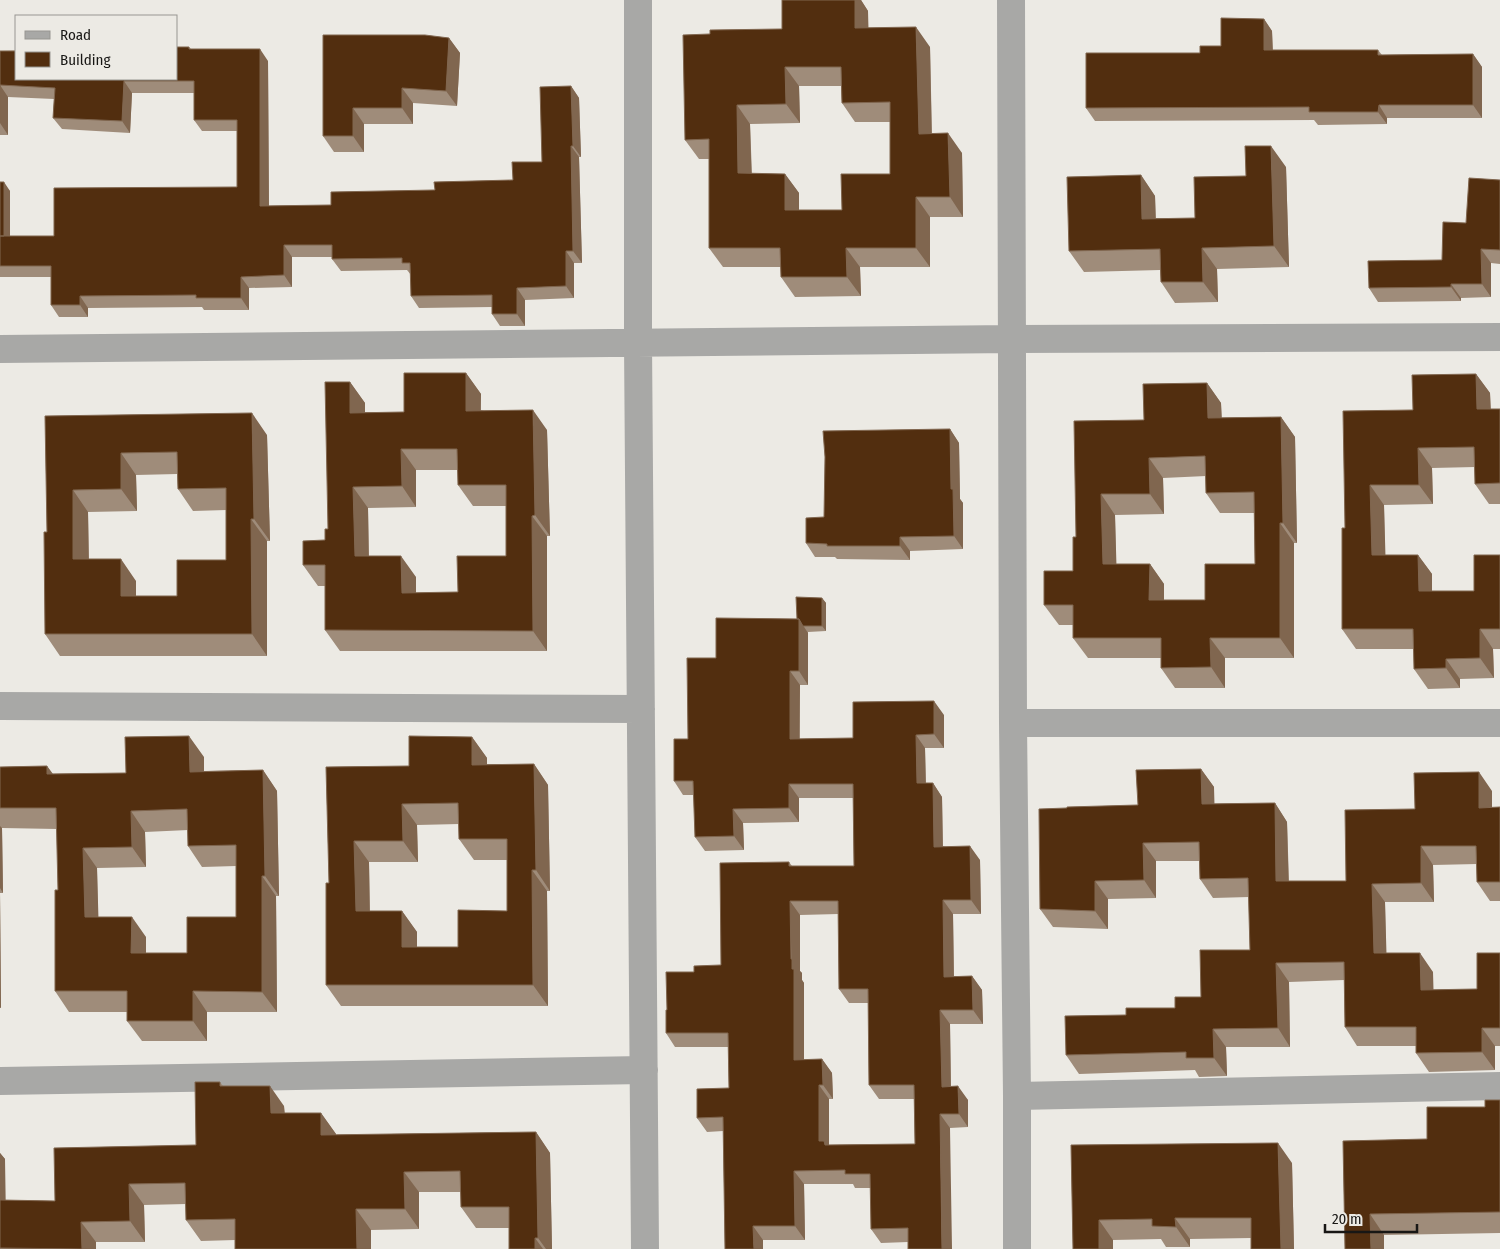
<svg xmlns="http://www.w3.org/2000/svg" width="1500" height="1249" font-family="'Fira Sans Condensed',sans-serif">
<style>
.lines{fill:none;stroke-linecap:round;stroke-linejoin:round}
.minor{stroke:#a8a8a6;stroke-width:28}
.wall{fill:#9f8c7a;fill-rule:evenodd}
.shaded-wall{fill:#80664f}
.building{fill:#522e0f;stroke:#80664f;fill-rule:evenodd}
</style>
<rect width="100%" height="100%" fill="#eceae4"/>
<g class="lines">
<path class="minor" d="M638 0V342L645 1249
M1011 0 1013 723 1017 1096V1249
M0 349 1012 339 1500 337
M0 706 641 709
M1013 723H1500
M0 1081 644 1070
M1017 1096 1500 1086"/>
</g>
<path class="wall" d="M782 0H861L868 11V28L930 47 932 134 962 153 963 217H930V267H860L861 296 795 297 781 277V267H723L709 248V159H699L685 140 710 34 782 29ZM799 86H841L842 103 855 122H890V174L842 210H799V193L785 174H752L750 124 800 123Z
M1264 19 1272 31 1273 50H1378L1382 55 1473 54 1482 67V118H1387V124L1318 125 1314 120 1095 121 1086 108 1200 53 1221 46Z
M323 35 449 38 460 53 457 106 413 103V124H364V152H334L323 136Z
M189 47 191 49 268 61 269 206 331 205 435 190 513 180 542 162 571 86 579 98 581 157H579L582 263H574V298L525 300V326H500L492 314V307L419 308 411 296V275L407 270 341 271 332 259V257H292V287L249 288V310H204L202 307 88 308V317H59L51 305V277H0V182L10 191V236H54L237 187V131H202L194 120V93H132L130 133 62 129 53 118 54 99 8 97V135H0V51Z
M1286 167 1289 267 1217 269 1218 302 1175 303 1161 282 1160 270 1084 272 1069 251 1141 175 1155 196 1156 218H1195L1246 176Z
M1500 180V264L1491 263V297L1461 298V301L1378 302 1369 288 1442 260 1466 223Z
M466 373 481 394V410L547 430 550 536H547V651H340L325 630V586H318L303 565 325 540 328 529 350 382 365 403V412H404ZM416 470H458V485L473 506H506V556L458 592 416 593V577L369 556 368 508 416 507Z
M1476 374 1490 393 1491 409H1500V504H1489L1475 484V467L1432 468 1433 504 1384 505 1385 555H1418L1432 574V591H1474L1500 555V649H1493L1494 678 1460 679V688L1428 689 1414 669V649H1356L1342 629 1345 528 1413 410Z
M1207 383 1221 403 1222 418 1281 417 1295 437 1297 543H1294V658H1225V688H1175L1161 668V658H1088L1073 638V625H1059L1044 605 1073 571 1076 537 1144 420ZM1206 476V493L1220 513H1254L1255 564 1205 600H1164V584L1150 564H1116L1115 515 1164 514 1163 478Z
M45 416 267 435 270 541H267V656H60L45 634 47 532ZM177 474 178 489 193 511 226 510V560L177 596H136V581L89 559 88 512 137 511 136 475Z
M950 429 959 443 960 499 963 503V549L910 551V560L837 559 835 557H815L806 543 824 517Z
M822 598 826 603V631L808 632V685H800V739L853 738 944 715V748H925L926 783H933L942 797 943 846 980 860 981 914H953L954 976H972L982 990 983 1024H950L951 1087 968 1100V1127L950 1128 908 1242 881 1243 871 1229V1188H855L853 1184H804L805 1240H763L725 1249 723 1131 707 1132 697 1118 729 1088 728 1047H675L666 1033 667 1010 694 972 721 965 789 862 792 866H854L853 798H799V822L743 823 744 850 705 851 695 837 694 795H683L674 781 716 658 797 619ZM838 914 839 989 849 1003H868L869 1085 879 1099H914L915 1144 829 1145V1099H833L832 1073 822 1059 804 1060V983L802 980V973L800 971V915Z
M472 737 487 758V764H534L548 785 550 891H547L548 1006H341L326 985 329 883 326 767 409 766ZM459 824V839L474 860H507V911L458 947H417V932L402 911H370L369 862H418L417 825Z
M204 757V771L263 770 277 791 279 896H276L277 1012H207V1041H142L127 1021V1012H69L55 991 58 890 57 829 2 828 3 893H0L1 1008H0V767L47 766 53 774 126 773ZM188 830V846L202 867 236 866V917L187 953H146V937L98 917 97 868 146 867 145 832Z
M1201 769 1214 787V804L1275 803 1287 822 1289 881H1346L1415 809 1492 791V808L1500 807V901H1490L1477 882V864L1433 865 1434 902H1385L1386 953 1433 972V990L1477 989 1500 953V1046H1495V1070L1429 1072 1416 1053V1046H1357L1345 1027 1344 980 1289 982 1290 1047H1226L1227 1076 1199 1077 1195 1070 1079 1074 1066 1055 1126 1015 1175 1008 1201 997 1250 950 1249 897 1213 898 1200 879 1199 861H1156V898L1108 899V929L1053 927 1040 909 1067 808 1138 805Z
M220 1082 223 1086 284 1106 285 1113H321L336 1134V1135L536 1132 550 1153 552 1249H509V1228H476L461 1207V1192H419V1229L371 1230V1249H235V1240L201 1241 186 1220V1204L144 1205 145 1242H96V1249H0V1153L5 1159V1200L55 1201 196 1145Z
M1500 1100V1233L1384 1235 1345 1249 1343 1141 1427 1139 1485 1107Z
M1071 1145 1292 1163 1294 1249H1251V1238L1190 1239V1247H1166L1161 1239 1113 1240V1249H1073Z"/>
<path class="shaded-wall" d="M855 0H861L868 11 869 48 855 28Z
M1264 19 1272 31 1273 63 1264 50Z
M916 27 930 47 932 153 919 134Z
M449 38 460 53 457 106 446 91Z
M260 49 268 61 269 218 260 206Z
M1473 54 1482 67V118L1473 105Z
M785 67 799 86 800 123 786 104Z
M124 81 132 93 130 133 122 121Z
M0 85 8 97V135L0 123Z
M571 86 579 98 581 157 573 146Z
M402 88 413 103V124L402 108Z
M737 105 750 124 752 193 738 173Z
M1379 105 1387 118V124L1378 112Z
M353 108 364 124V152L353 136Z
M948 133 962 153 963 217 950 197Z
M571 146 579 157 582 263 573 251Z
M1271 146 1286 167 1289 267 1274 246Z
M785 174 799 193V230L785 210Z
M1141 175 1155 196 1156 240 1142 219Z
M4 182 10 191V246L4 237Z
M916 197 930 217V267L916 248Z
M284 245 292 257V287L284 275Z
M846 248 860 267 861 296 847 277Z
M1202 248 1217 269 1218 302 1203 282Z
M1481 249 1491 263V297L1482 284Z
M566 251 574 263V298L566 286Z
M241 277 249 288V310L241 298Z
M1451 284 1461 298V301L1451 287Z
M517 288 525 300V326L517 314Z
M80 296 88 308V317L80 305Z
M466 373 481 394 480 432 466 411Z
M1476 374 1490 393 1491 429 1477 409Z
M350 382 365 403V433L350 413Z
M1207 383 1221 403 1222 439 1208 418Z
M533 410 547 430 550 536 535 515Z
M252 413 267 435 270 541 254 519Z
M1281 417 1295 437 1297 543 1283 523Z
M950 429 959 443 960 499 963 503V549L954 536 951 489Z
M1418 448 1432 468 1433 504 1419 485Z
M401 449 416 470V507L402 486Z
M121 453 136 475 137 511 121 489Z
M1149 458 1163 478 1164 514 1150 494Z
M1370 485 1384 505 1386 574 1372 555Z
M353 487 368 508 369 577 355 556Z
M73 490 88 512 89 581 73 559Z
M1101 494 1115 515 1117 584 1103 564Z
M532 516 547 536V651L533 631Z
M251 519 267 541V656L252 634Z
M1280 523 1294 543V658L1280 638Z
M900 537 910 551V560L900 546Z
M1418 555 1432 574V611L1419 591Z
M401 556 416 577V614L402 593Z
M121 559 136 581V618L121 596Z
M1150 564 1164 584V620L1149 600Z
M822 598 826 603V631L822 626Z
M799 619 808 633V685L799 671Z
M1480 629 1493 649 1494 678 1480 658Z
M1210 638 1225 658V688L1211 667Z
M1446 659 1460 679V688L1446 668Z
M790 671 800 685 799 753 790 739Z
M934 701 944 715V748L934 734Z
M916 735 925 748 926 797 917 783Z
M189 736 204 757V792L190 772Z
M472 737 487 758V786L472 765Z
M534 764 548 785 550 891 536 870Z
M47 766 62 787 47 774Z
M1201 769 1214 787 1215 823 1202 804Z
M263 770 277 791 279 896 265 876Z
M1479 772 1492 791V826L1479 808Z
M933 783 942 797 943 860 934 847Z
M789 784 799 798V822L789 808Z
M1275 803 1287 822 1289 899 1276 881Z
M402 804 417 825 418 862 403 841Z
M733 809 743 823 744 850 734 836Z
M131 811 145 832 146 867 132 847Z
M0 826 2 828 3 893 0 888Z
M354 841 369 862 370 932 356 911Z
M1143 843 1156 861V898L1144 880Z
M970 846 980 860 981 914 971 900Z
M1421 846 1433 865 1434 902 1421 883Z
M83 848 97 868 99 937 85 917Z
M532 870 547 891 548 1006 533 985Z
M262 876 276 896 277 1012 262 992Z
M1095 881 1108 899V929L1095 911Z
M1372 884 1385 902 1387 972 1374 953Z
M0 893 1 1008 0 1007Z
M943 900 953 914 954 991 944 977Z
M790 901 800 915V971L802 973V980L804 983V1074L794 1060Z
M402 911 417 932V968L402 947Z
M132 917 146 937V974L131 953Z
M1420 953 1433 972 1434 1008 1421 990Z
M1276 963 1289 982 1290 1047 1278 1028Z
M972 976 982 990 983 1024 973 1010Z
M193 991 207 1012V1041L193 1021Z
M940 1010 950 1024 951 1100 942 1087Z
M1482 1028 1495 1046V1070L1482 1052Z
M1213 1029 1226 1047 1227 1076 1214 1058Z
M822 1059 832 1073 833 1099 823 1085Z
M819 1085 829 1099V1148L819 1141Z
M270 1086 284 1106 285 1134 271 1113Z
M958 1086 968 1100V1127L959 1114Z
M321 1113 336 1134V1156L321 1135Z
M940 1114 950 1128 952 1249H942Z
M536 1132 550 1153 552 1249H546L538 1238Z
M1278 1143 1292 1163 1294 1249H1281Z
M0 1153 5 1159 6 1221 0 1213Z
M794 1171 804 1184 805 1240 795 1226Z
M404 1172 419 1192V1229L405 1209Z
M129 1184 144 1205 145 1242 130 1221Z
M356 1209 371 1230V1249H357Z
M1370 1214 1384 1235V1249H1371Z
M1175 1218 1190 1239V1247L1176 1227Z
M1099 1220 1113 1240V1249H1099Z
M81 1222 96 1242V1249H82Z
M753 1226 763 1240V1249H754Z
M535 1238 543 1249H535Z"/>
<path class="building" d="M782 0H855V28L916 27 919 134 948 133 950 197H916V248H846L847 277H781L780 248H709V139L685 140 683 35 710 34V30L782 29ZM785 67H841L842 103 890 102V174H841L842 210H785V174L738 173 737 105 786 104Z
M1221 18 1264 19V50H1378V55L1473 54V105H1379L1378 112H1309V107L1086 108V53H1200V46H1221Z
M323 35H425L449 38 446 91 402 88V108H353V136H323Z
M176 47H189V49H260V206L331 205V192L435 190 434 182 513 180 512 162H542L540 87 571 86 573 146H571L573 251H566V286L517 288V314H492V295L411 296 410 263H402V258L332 259V245H284V275L241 277V298H196V295L80 296V305H51V266H0V236H54V188L237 187V120H194V81H124L122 121 53 118 55 88 0 85V123V51H16V79H176Z
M1245 146H1271L1274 246 1202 248 1203 282H1161L1160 249 1069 251 1067 177 1141 175 1142 219 1195 218 1194 177 1246 176Z
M1469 178 1500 180V250L1481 249 1482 284H1451V287L1369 288 1368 261 1442 260 1443 222 1466 223Z
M0 182H4V236H0Z
M404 373H466V411L533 410 535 515 532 516 533 631 325 630V565H303V541L325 540V529H328L325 382H350V413L404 412ZM401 449H457L458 485H506V556H457L458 592 402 593 401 556H355L353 487 402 486Z
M1476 374 1477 409H1500V483L1475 484 1474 447 1418 448 1419 485H1370L1372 555H1418L1419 591H1474V555H1500V629H1480V658L1446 659V668L1414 669 1413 629H1342V528H1345L1343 411 1413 410 1412 375Z
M1207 383 1208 418 1281 417 1283 523H1280V638H1210L1211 667 1161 668V638H1073V605H1044V571H1073V537H1076L1074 421 1144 420 1143 384ZM1205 456 1206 493 1254 492 1255 564H1205V600H1149L1150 564H1103L1101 494H1150L1149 458Z
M252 413 254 519H251L252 634H45L44 532H47L45 416ZM177 452 178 489 226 488V560H177V596H121V559H73V490L121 489V453Z
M950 429 951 489H953L954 536 900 537V546H827V544L806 543V518L824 517 825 457 823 431Z
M796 597 822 598V626H803L799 619H797Z
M716 618 799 619V671H790V739L853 738V702L934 701V734L916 735 917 783H933L934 847 970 846 971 900H943L944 977 972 976 973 1010H940L942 1087 958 1086 959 1114H940L942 1249H908V1228L871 1229 870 1174H845V1170L794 1171 795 1226H753L754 1249H725L723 1117 697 1118V1089L729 1088 728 1033H666V1010H667L666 972H694V966L721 965 720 863 789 862V866H854L853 784H789V808L733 809 734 836 695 837 693 781H674V739H688L687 658H716ZM790 901H838L839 989H868L869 1085H914L915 1144 825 1145 824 1141H819V1085H823L822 1059 794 1060V969H792V959H791Z
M189 736 190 772 263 770 265 876H262V992L193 991V1021H127V991H55V890H58L56 808H0V767L47 766V774L126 773 125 737ZM187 809 188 846 236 845V917H187V953H131L132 917H85L83 848 132 847 131 811Z
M409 736 472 737V765L534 764 536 870H532L533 985H326V883H329L326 767 409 766ZM458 803 459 839H507V911L458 910V947H402V911H356L354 841H403L402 804Z
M1201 769 1202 804 1275 803 1276 881H1346L1345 810 1415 809 1414 773 1479 772V808L1500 807V882H1477L1476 846H1421V883L1372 884 1374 953H1420L1421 990 1477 989V953H1500V1028H1482V1052L1416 1053V1027H1345L1344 962 1276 963 1278 1028 1213 1029 1214 1058H1186V1052L1066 1055 1065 1016 1126 1015V1008H1175V997H1201L1200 950H1250L1248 878 1200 879 1199 842 1143 843 1144 880 1095 881V911L1040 909 1039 809 1067 808V807L1138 805 1136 770Z
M195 1082H220V1086H270L271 1113H321V1135L536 1132 538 1238H535V1249H509V1207H461L460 1171 404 1172 405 1209H356L357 1249H235V1219L186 1220 185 1183 129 1184 130 1221 81 1222 82 1249 0 1248V1200L55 1201 54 1148 196 1145Z
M1485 1100H1500V1212L1370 1214 1371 1249H1345L1343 1141 1427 1139V1107H1485Z
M1278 1143 1281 1249H1251V1218H1175L1176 1227 1152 1226V1219L1099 1220V1249H1073L1071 1145Z"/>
<rect x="15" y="15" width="162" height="65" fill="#eceae4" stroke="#979691"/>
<rect x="25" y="31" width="25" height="8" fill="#a8a8a6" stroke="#979691"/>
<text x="60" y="40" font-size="15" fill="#181715">Road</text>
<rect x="25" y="52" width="25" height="15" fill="#522e0f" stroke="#979691"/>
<text x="60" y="65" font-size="15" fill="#181715">Building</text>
<path d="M1325 1224v8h92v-8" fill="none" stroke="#181715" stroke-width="2.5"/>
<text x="1332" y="1224" font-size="15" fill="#181715" stroke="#eceae4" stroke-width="4" paint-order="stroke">20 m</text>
</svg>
